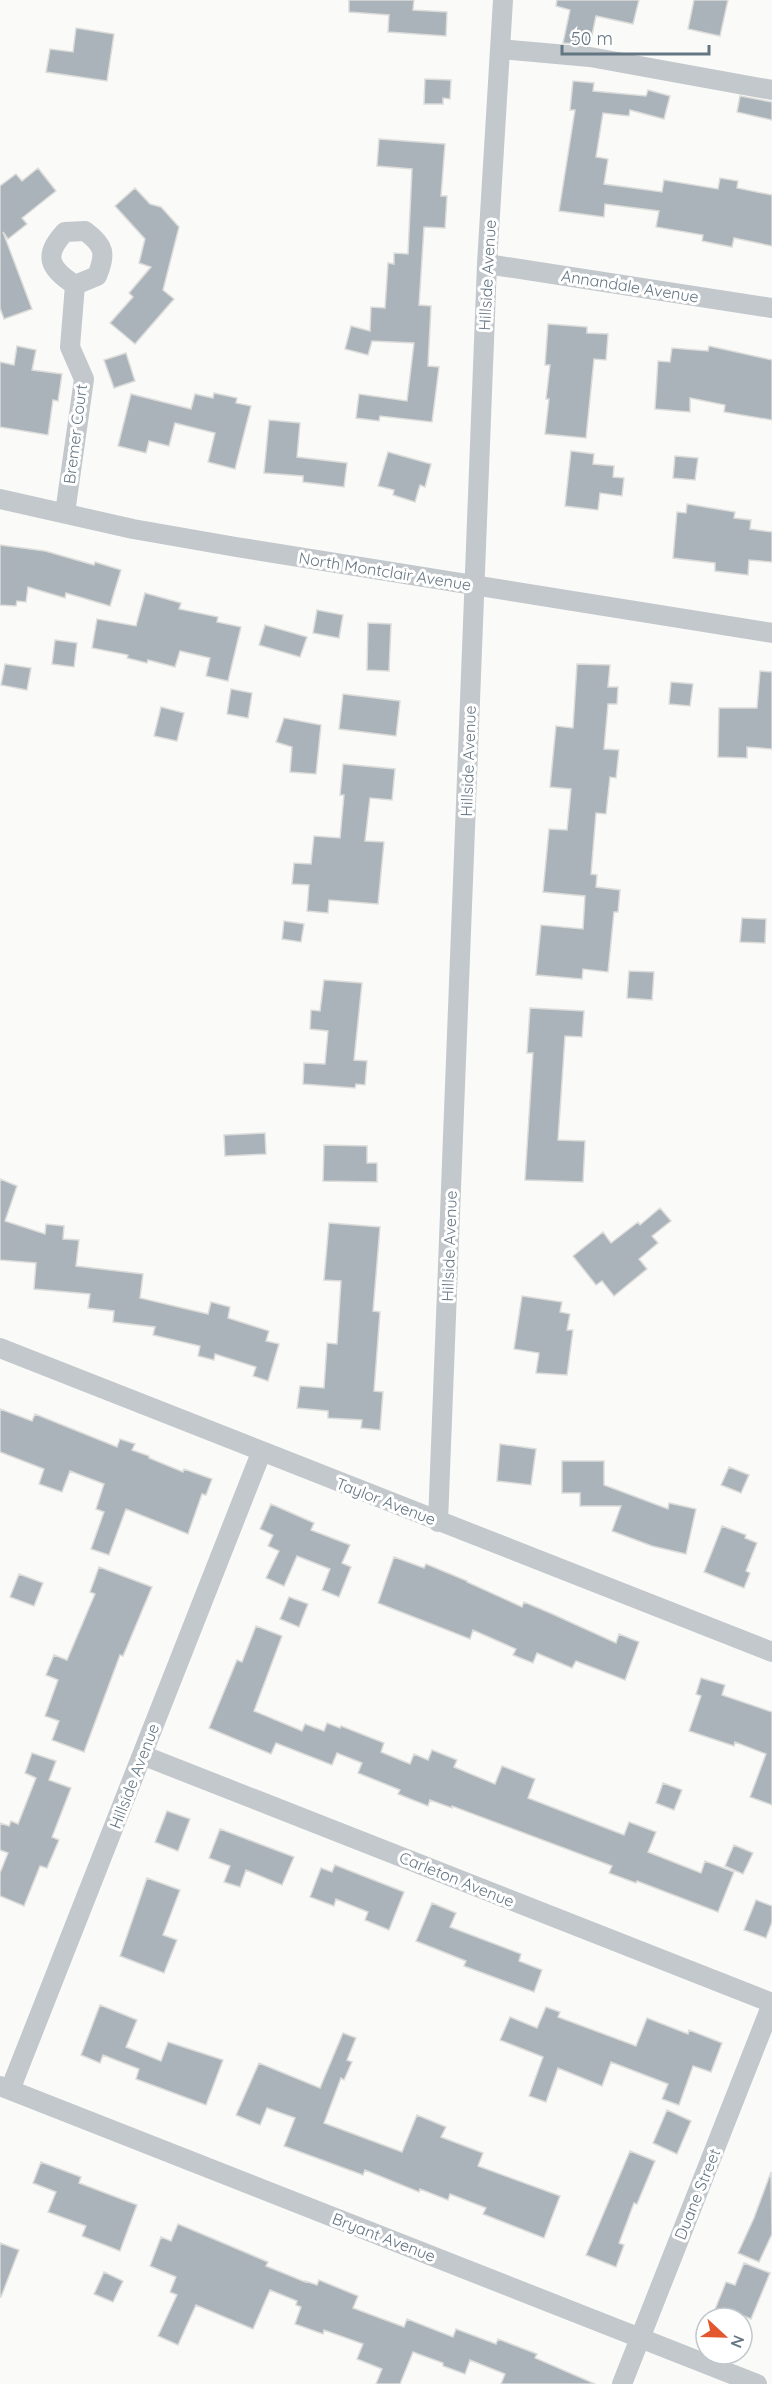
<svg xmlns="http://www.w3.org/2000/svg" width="772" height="2384" font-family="Quicksand,sans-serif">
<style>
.building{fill:#aab3b9;stroke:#dcdcda;stroke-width:1.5}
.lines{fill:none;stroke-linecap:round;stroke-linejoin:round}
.minor{stroke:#c3c8cc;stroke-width:20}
.labels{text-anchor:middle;stroke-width:6;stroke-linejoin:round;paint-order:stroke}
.street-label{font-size:16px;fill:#657683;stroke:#fff}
</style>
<rect width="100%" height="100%" fill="#fafaf8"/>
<path class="building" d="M349 0H414L413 10 447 12 446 36 388 32 389 15 349 12Z
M557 0H639L633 24 596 16 590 45 563 43 570 10 556 6Z
M694 0H728L720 36 688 29Z
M76 28 114 34 107 81 46 72 50 49 73 52Z
M425 79 451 80 450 99 443 98V104H424Z
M573 81 594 83 593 91 646 96 648 90 670 96 664 119 630 110 629 116 603 113 596 157 608 159 604 184 662 192 664 180 718 189 720 178 738 181 737 188 772 195V246L734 238 732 247 702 241 703 235 656 227 659 211 605 204 604 217 559 211 575 110H570Z
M740 96 772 102V120L737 112Z
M379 139 445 144 441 196H447L445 228 424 227 419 305 431 306 428 366 439 367 432 422 380 416 379 421 356 418 359 394 407 401 414 343 372 341 368 355 345 349 351 326 370 331 371 307 385 308 388 263 394 264V253L408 254 412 169 377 166Z
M38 168 56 191 22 218 27 224 8 239 3 232 32 309 4 319 0 308V186L16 174 22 181Z
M135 188 150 204 161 207 179 227 163 290 174 299 135 344 110 323 133 297 129 293 151 267 139 263 145 239 115 206Z
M548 324 587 327V333L608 334 606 360 594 359 586 438 545 434 549 399H546L550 365H545Z
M17 346 36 350 32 370 62 374 58 401 53 400 48 435 0 427V362L14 365Z
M709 346 772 360V420L724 412 725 405 690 398V412L655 409 658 361 670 362 672 348 708 351Z
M126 353 135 381 114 388 104 360Z
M214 393 237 398 236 403 251 406 235 469 208 462 215 433 175 423 169 446 149 441 146 453 118 446 131 394 191 409 195 394 213 398Z
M269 420 300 423 297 457 347 463 344 487 303 482V476L264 473Z
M571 451 594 454 593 464 614 466 613 477 624 478 622 496 600 493 598 510 565 506Z
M388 452 431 464 425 487 420 485 415 502 393 495 394 490 378 486Z
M675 456 698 458 695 480 673 478Z
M687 504 735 512 734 518 751 520 750 529 772 532V562L749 560 748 575 715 571V563L673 558 677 512 686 513Z
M0 545 45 551 94 565 95 562 121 570 110 606 66 593 65 598 28 587 26 602 17 601 16 606 0 605Z
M145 593 181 603 179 609 218 617 217 622 241 627 228 681 206 676 210 658 180 651 175 667 148 660 147 663 127 658 128 655 92 648 97 619 136 626Z
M317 610 343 615 339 638 313 633Z
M368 623 391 624 389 671 367 670Z
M265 625 307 637 300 657 259 645Z
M55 640 77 643 74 667 52 664Z
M5 664 31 668 27 690 1 685Z
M577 664 610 665 608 687H618L617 704H608L604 749 619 750 616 778 610 777 606 814 596 813 591 874 597 875 596 887 620 890 618 912H614L608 972 583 969 582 979 536 975 541 925 583 929 585 896 543 892 549 829 567 830 571 789 550 787 556 726 573 728Z
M760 671 772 672V749L747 747V758L718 757 719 708H757Z
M671 682 693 684 690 706 669 704Z
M231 689 252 693 248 718 227 714Z
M343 694 400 701 396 736 339 729Z
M161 707 184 713 177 741 154 736Z
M284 718 321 725 316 774 290 772 292 747 276 742Z
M343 764 395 769 392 800 370 798 365 841 384 842 378 904 329 900 328 913 307 911 309 885 292 884 294 863 311 864 314 836 340 838 344 795H340Z
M742 918 766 919 765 943 740 942Z
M284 921 304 924 301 942 282 939Z
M629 971 654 972 652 1000 627 998Z
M324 980 362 983 354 1060 367 1061 365 1085 356 1084 355 1088 303 1084 304 1063 325 1064 328 1031 310 1029 311 1010 320 1011Z
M530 1008 584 1011 582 1037 565 1036 558 1140 585 1141 583 1182 525 1180 533 1053H527Z
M265 1133 266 1154 225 1156 224 1135Z
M324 1145 367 1146V1163H377V1182L323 1181Z
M0 1179 17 1186 5 1221 45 1234 46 1224 64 1226 63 1239 79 1240 76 1266 143 1274 140 1298 208 1314 211 1302 230 1307 228 1318 269 1331 266 1341 279 1344 268 1381 253 1376 256 1367 215 1354 214 1360 198 1356 200 1346 153 1335 155 1327 113 1322 114 1311 88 1308 90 1294 34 1289 36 1263 0 1260Z
M660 1208 671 1221 652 1236 658 1243 639 1259 647 1269 614 1296 602 1281 596 1285 573 1256 603 1232 611 1243 638 1222 640 1225Z
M329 1223 380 1227 373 1311 380 1312 374 1391 383 1392 380 1430 361 1428 362 1420 328 1418V1411L297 1408 300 1386 324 1388 327 1343 337 1344 341 1281 324 1280Z
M522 1296 562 1302 560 1312 570 1314 567 1330H573L567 1375 536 1373 539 1353 514 1349Z
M0 1409 32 1421 35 1414 117 1447 120 1439 135 1444 132 1450 149 1456V1458L183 1472 184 1469 212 1479 206 1495 202 1494 188 1534 126 1509 109 1555 91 1549 104 1512 96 1509 104 1484 70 1471 62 1492 39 1484 44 1469 0 1452Z
M500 1444 536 1449 531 1485 497 1481Z
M562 1461H604V1485L668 1509 669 1503 696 1509 686 1554 652 1546 612 1531 621 1506H580V1493H562Z
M729 1467 749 1475 741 1493 721 1485Z
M271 1504 314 1523 311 1530 350 1545 342 1563 351 1567 339 1597 322 1590 330 1569 297 1556 284 1586 266 1578 279 1551 268 1546 273 1535 260 1529Z
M722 1526 746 1535 745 1538 757 1543 746 1571 750 1573 744 1588 704 1572Z
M394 1557 424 1568 426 1564 467 1581V1582L522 1607 524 1602 550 1613 616 1643 619 1634 639 1642 625 1680 576 1661 572 1668 537 1653 533 1663 513 1655 516 1649 473 1630 470 1639 378 1603Z
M99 1567 152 1587 123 1656 120 1655 84 1752 52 1740 59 1721 45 1716 58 1680 46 1675 54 1655 67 1660 95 1594 90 1592Z
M19 1574 43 1583 34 1606 10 1597Z
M289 1597 308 1604 299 1627 280 1619Z
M256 1626 282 1636 254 1711 302 1731 305 1724 324 1731 327 1723 340 1728 341 1726 384 1743 381 1752 410 1764 414 1754 428 1760 432 1750 457 1760 454 1767 495 1784 502 1766 535 1779 528 1798 624 1835 629 1822 656 1832 648 1852 701 1873 705 1861 734 1872 718 1912 637 1881 636 1883 609 1873 612 1866 452 1806V1808L430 1800 428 1806 398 1794 400 1790 358 1773 362 1763 337 1753 332 1765 276 1743 271 1754 209 1728 237 1660 242 1662Z
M701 1678 725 1685 722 1695 772 1712V1805L750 1797 766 1754 735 1742 734 1746 689 1731 701 1696 696 1694Z
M32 1753 56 1761 49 1780 71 1788 52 1837 59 1840 47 1868 40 1866 24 1906 0 1896V1873L8 1853 0 1850V1823L9 1826 11 1821 18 1824 36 1778 25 1773Z
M663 1783 682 1790 674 1810 656 1803Z
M167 1811 190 1819 178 1851 155 1842Z
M220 1829 294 1857 282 1885 246 1870 240 1887 224 1882 230 1866 209 1858Z
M734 1845 753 1853 743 1874 725 1866Z
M335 1865 404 1892 389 1930 365 1920 368 1912 336 1899 334 1906 310 1897 321 1868 332 1872Z
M147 1878 180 1890 163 1935 177 1940 164 1973 120 1956Z
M756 1900 772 1906V1922L766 1938 744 1930Z
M432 1903 456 1913 450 1927 521 1954 519 1961 542 1970 534 1992 464 1966 466 1961 416 1941Z
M100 2005 137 2020 126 2047 161 2061 168 2042 223 2060 206 2105 136 2079 139 2069 103 2055 100 2063 81 2055Z
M546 2007 560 2012 558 2017 636 2046 647 2018 688 2034 689 2030 722 2043 711 2072 693 2066 679 2105 662 2099 668 2084 611 2062 602 2086 558 2068 546 2102 529 2096 543 2057 500 2040 510 2017 537 2028Z
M343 2033 356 2038 347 2060 352 2062 344 2080 341 2078 324 2123 402 2152 417 2115 446 2127 441 2137 483 2153 478 2166 560 2196 544 2238 483 2214 486 2208 450 2194 448 2200 420 2189 419 2192 365 2170 363 2175 284 2146 295 2118 267 2108 260 2125 236 2115 259 2063 320 2088Z
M667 2110 691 2121 677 2154 653 2143Z
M630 2151 655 2161 637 2204 634 2203 619 2243 624 2245 616 2267 586 2255Z
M41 2162 81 2177 79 2183 137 2205 120 2251 82 2236 86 2226 48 2212 56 2192 33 2183Z
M771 2172 772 2234 759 2262 738 2253 754 2218Z
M178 2224 268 2262 266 2266 305 2282V2281L317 2285 319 2280 358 2296 353 2308 404 2327 407 2319 453 2337 456 2329 496 2344 498 2339 537 2354 535 2358 595 2384H501L505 2374 470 2360 465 2374 443 2366V2363L413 2352 400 2384H376L382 2369 357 2359 363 2344 324 2330 323 2334 295 2324 301 2307 296 2305 297 2301 270 2290 253 2329 196 2305 178 2345 158 2336 177 2295 170 2292 176 2277 150 2266 161 2237 171 2241Z
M0 2243 19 2250 1 2297H0Z
M744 2263 770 2273 751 2319 734 2312 730 2318 714 2312 726 2282 735 2285Z
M104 2272 123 2281 113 2302 94 2294Z"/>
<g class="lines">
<path class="minor" d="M500 49 590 57 772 90
M487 264 772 308
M0 499 133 529 236 547 772 633
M65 513 84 379 70 347 75 285 97 276C106 253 105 246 85 231L65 232C42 256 50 269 75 285
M0 1348 772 1652
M438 1522 487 264 503 0
M142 1755 772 2003
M0 2086 757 2384
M10 2090 261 1453
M622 2384 772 2004"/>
</g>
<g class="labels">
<g class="street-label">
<text transform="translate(487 275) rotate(-87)" y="6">Hillside Avenue</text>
<text transform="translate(630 286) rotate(9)" y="6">Annandale Avenue</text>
<text transform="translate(75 434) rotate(-83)" y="6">Bremer Court</text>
<text transform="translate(385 571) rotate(9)" y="6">North Montclair Avenue</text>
<text transform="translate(468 761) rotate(-88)" y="6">Hillside Avenue</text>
<text transform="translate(449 1246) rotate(-88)" y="6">Hillside Avenue</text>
<text transform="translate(386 1501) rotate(21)" y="6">Taylor Avenue</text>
<text transform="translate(134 1776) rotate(-69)" y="6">Hillside Avenue</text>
<text transform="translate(457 1879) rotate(22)" y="6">Carleton Avenue</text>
<text transform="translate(697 2194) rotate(-68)" y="6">Duane Street</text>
<text transform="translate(384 2237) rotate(21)" y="6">Bryant Avenue</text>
</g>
</g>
<g transform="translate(724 2336) rotate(112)"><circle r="28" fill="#ffffff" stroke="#c1c8cd" stroke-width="1.5"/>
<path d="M0-4.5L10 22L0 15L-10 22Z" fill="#e4572e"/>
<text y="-9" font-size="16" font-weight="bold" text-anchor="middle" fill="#657683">N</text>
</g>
<path d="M562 45v9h147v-9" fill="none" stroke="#657683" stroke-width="3"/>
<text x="571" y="45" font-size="18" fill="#657683" stroke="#ffffff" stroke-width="4.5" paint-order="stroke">50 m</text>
</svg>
